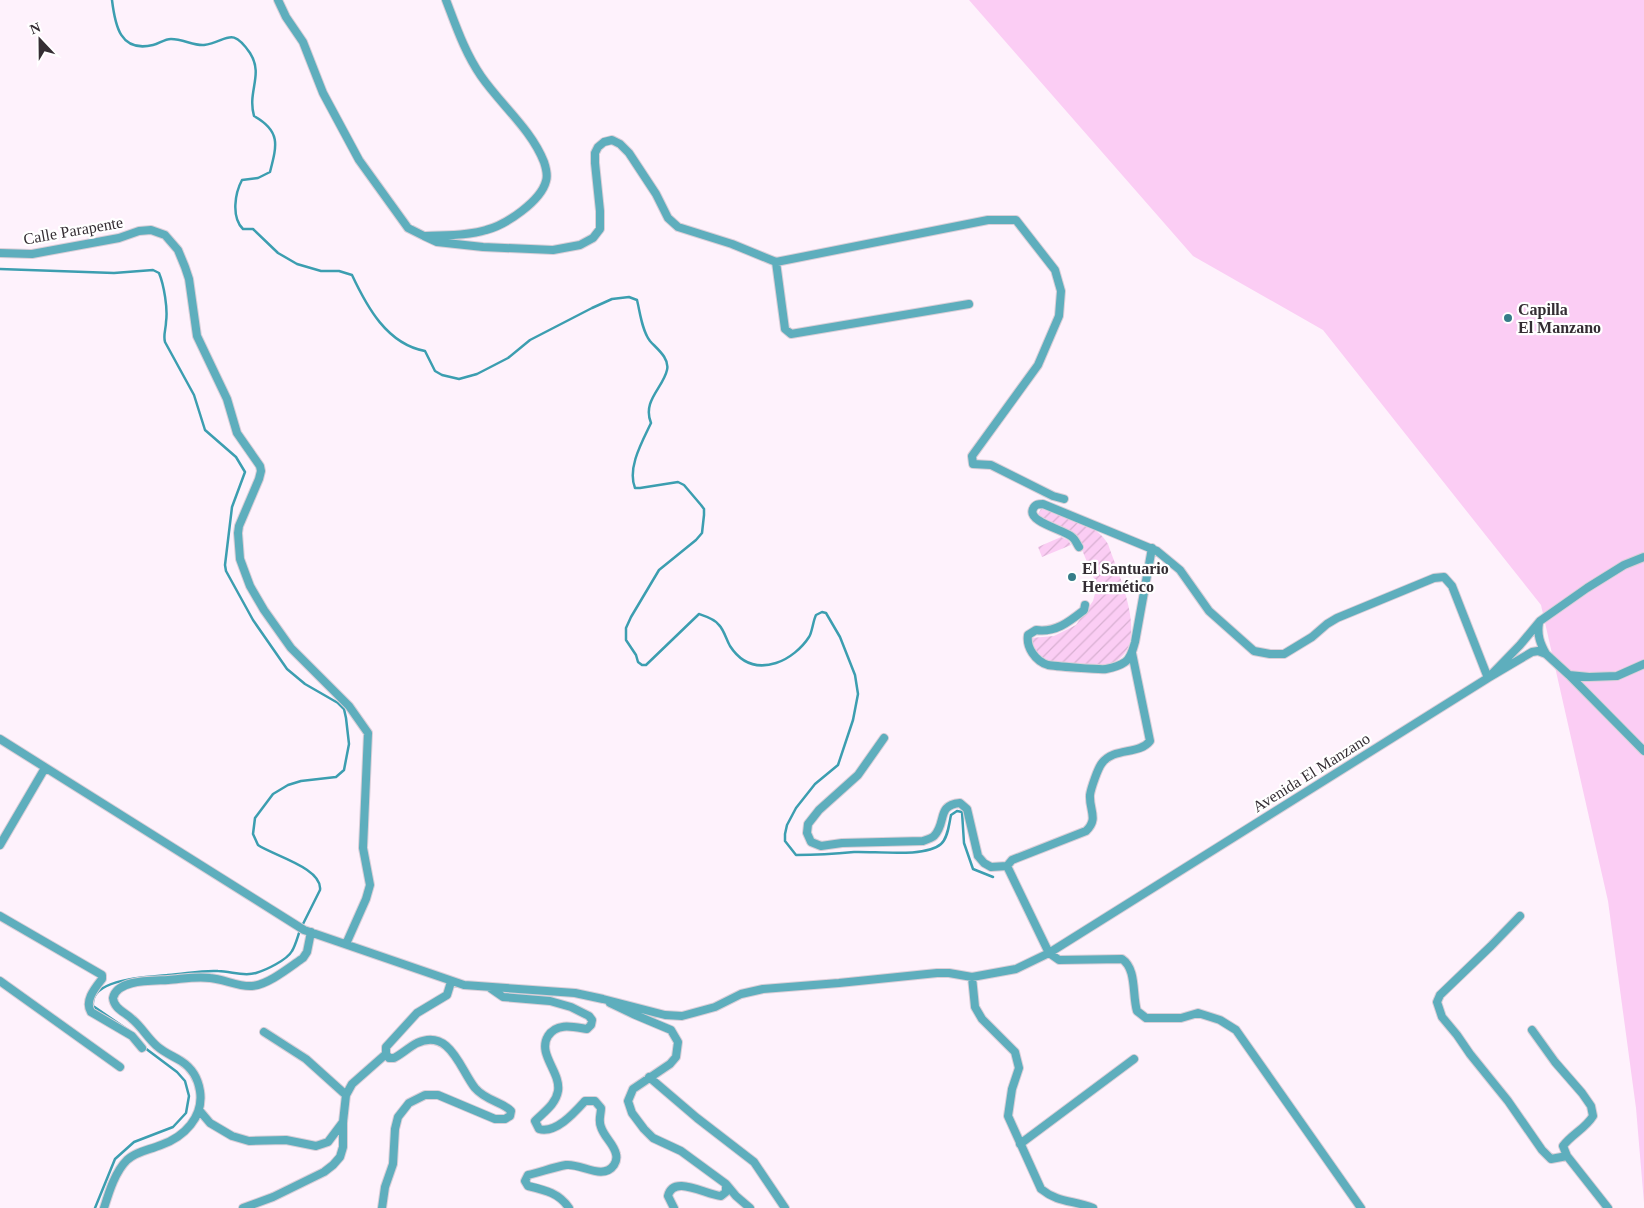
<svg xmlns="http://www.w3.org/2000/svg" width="1644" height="1208" font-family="'Times New Roman',serif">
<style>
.grass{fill:#fbcdf4}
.garden{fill:url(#garden-furrows)}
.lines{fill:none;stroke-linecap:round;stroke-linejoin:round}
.stream{stroke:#3c9eb0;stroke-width:2.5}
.minor-casing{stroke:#dacfd8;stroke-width:10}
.minor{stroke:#5eaebd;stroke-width:8}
.poi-dot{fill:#367c89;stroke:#fff;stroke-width:2}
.labels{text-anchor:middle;stroke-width:4.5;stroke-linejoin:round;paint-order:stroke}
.street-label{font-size:16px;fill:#342d33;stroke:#fff}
.poi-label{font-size:16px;font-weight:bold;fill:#342d33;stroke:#fff;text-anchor:start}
</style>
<defs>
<pattern id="garden-furrows" width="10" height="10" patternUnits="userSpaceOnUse" patternTransform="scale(1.25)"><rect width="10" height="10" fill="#fbcdf4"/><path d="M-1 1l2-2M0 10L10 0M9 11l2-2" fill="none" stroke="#d8b0d2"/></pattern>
</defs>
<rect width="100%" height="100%" fill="#fef2fc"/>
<path class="grass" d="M969 0H1644V1203L1636 1108 1608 901 1541 605 1323 330 1193 256Z"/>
<path class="garden" d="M1041 509H1046C1067 518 1097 524 1108 544 1118 574 1157 655 1105 665 1089 669 1064 663 1048 661L1042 658 1031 646V638L1054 636 1076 625 1093 601 1097 586 1080 545 1039 517 1038 514Z
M1061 537 1068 540 1071 545 1042 557 1038 547Z"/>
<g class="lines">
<path class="stream" d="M112 0C115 25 120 53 153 45 159 44 164 39 171 39 183 39 194 46 204 45 227 42 231 25 250 53 264 75 247 91 254 116 281 131 277 145 270 172L258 178 242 180C235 193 231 217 243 229H253L278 253 297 264 321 271H339L352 275C367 307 387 344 425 351L435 371 442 375 459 379 477 374 508 358 530 340 592 308 612 299 629 297 637 300C640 312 642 331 650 341 656 348 670 358 667 370 663 388 642 401 651 423 642 442 627 468 635 488H640L678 482 684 485 701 505 704 509V515L702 533 696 540 659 570 631 617 626 628V640L636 655 638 662 642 665H646L699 614C705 616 715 619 719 625 724 630 726 639 730 646 741 663 757 669 776 663 789 659 802 648 809 637 812 633 813 621 816 615L822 612 826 613 840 637 855 675 858 694 853 720 838 765 815 784 796 808 787 825 785 834V841L796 855C815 855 834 854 854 852 875 851 925 858 941 844 948 838 949 824 951 815L957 811 962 812 964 843 973 869 993 877
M0 269 114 273 153 270 159 273C164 285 168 309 166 322 166 329 163 335 165 342L194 395 205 430 236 457 245 472 232 507 225 565 226 571 253 620 287 669 305 684 338 703 344 709 346 718 349 744 344 770 336 777 301 781 288 785 273 794 255 818 253 834 258 845C272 855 323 868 320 890L303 924
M134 1034 93 1006C89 978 150 977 168 975 185 974 201 970 218 971 231 971 243 977 256 973 266 970 287 960 292 951 295 946 297 939 299 933
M95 1208 115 1159 134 1142 173 1127 186 1113 189 1096 185 1081 177 1072 145 1048"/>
<g class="minor-casing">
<path id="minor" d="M278 0 286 17 303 42 323 93 359 160 408 228 424 236 437 242 483 247 553 250 580 245 593 238 600 229V211L595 163V153L598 147 604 142 612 140 620 144 629 153 656 194 668 218 678 227 732 244 776 262 988 220H1016L1055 270 1061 291 1059 316 1038 365 972 456 973 464 991 465 1053 496 1064 499
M426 236C445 235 467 236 486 230 506 225 541 201 546 181 548 175 546 168 544 162 531 129 501 105 481 76 465 53 456 26 446 0
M0 253 32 254 119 238 139 231 151 230 165 235 178 250 185 267 189 279 197 336 227 399 237 433 260 466 261 471 259 479 239 526 238 533 240 559 250 586 264 610 291 648 349 706 368 733 363 848 370 885 366 899 346 944
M776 262 785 329 791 334 969 304
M1079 547C1077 544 1075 539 1072 537 1065 530 1027 522 1033 509 1035 504 1039 504 1043 504L1157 551 1180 570 1209 611 1254 651 1270 654H1284L1312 637 1327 624 1337 618 1434 578 1444 577 1452 586 1488 678 1532 652 1538 651 1546 654 1569 675 1644 751
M1085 605 1084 610C1070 621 1056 633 1036 630L1028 635C1026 647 1035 661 1048 665 1053 666 1101 670 1106 669 1111 668 1121 665 1125 662 1131 658 1133 649 1135 642L1152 548
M1539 623C1537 635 1540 643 1546 654
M1569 675 1589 677 1617 676 1644 664
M884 738 858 775 819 810 808 824 807 833 811 842 821 846 842 843 923 841C926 840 932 838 934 836 947 823 936 805 960 803L967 809 978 856 984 863 991 867 1007 866 1012 860 1086 831C1099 819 1089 810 1090 795 1091 788 1098 768 1102 763 1114 747 1139 755 1150 741L1132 653
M0 739 304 930 464 985 575 993 603 999 665 1015 682 1016 715 1007 741 994 763 989 839 983 937 973H949L972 977 1016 969 1049 953 1488 678 1520 645 1540 621 1587 588 1624 565 1644 557
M0 845 45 768
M1007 866 1049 953 1059 960 1122 959C1137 969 1132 995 1137 1011L1146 1018H1181L1198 1013 1220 1020 1236 1030 1361 1208
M0 916 102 975V979C95 988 84 1001 91 1012L132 1036 142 1048
M1520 916 1491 946 1440 995 1437 1002 1442 1017 1457 1035 1470 1054 1508 1101 1542 1150 1551 1159 1567 1156
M972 977 975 1007 982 1019 1015 1052 1019 1068 1012 1089 1008 1116 1041 1189C1058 1203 1074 1200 1093 1208
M0 981 120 1067
M490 988 503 997 550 1001 571 1007 589 1016 592 1020 591 1025 587 1029C574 1027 557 1022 548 1036 537 1054 561 1072 558 1091 556 1104 544 1112 535 1121L539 1129C556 1134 575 1112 585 1101H595L601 1108C601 1115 598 1120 601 1127 604 1137 614 1144 616 1154 617 1158 616 1162 614 1165 603 1181 581 1163 566 1165 554 1167 541 1172 528 1175L525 1181 528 1186C545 1190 559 1193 569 1208
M610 1003 633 1014 671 1030 678 1042 676 1057 670 1064 633 1089 628 1101 632 1113 644 1129 653 1138 681 1151 726 1184V1192L721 1196C706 1195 673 1174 668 1196L674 1208
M1532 1030 1555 1062 1582 1093 1591 1106 1593 1116C1585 1129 1572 1134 1563 1146L1567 1156 1608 1208
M264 1032 306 1059 346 1095
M649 1077 697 1118 754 1162 785 1208
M199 1110 210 1123 232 1136 249 1141 286 1140 316 1146 328 1142 343 1122
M1020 1144 1134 1059
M726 1184 736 1196 750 1208
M104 1208C109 1192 115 1172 127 1160 137 1151 149 1150 161 1145 184 1137 204 1117 200 1091 198 1078 192 1068 181 1061 173 1056 165 1053 158 1047 148 1039 142 1027 132 1019 125 1012 114 1009 113 998 117 979 153 981 168 980 182 979 196 976 210 978 224 979 238 987 252 986 268 985 290 967 303 958L307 952 311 932
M243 1208 273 1197 324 1172 333 1165 340 1157 343 1147V1122L346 1095 352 1084 386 1054
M382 1208 385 1187 393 1164 395 1129 398 1117 409 1103 425 1095H438L495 1119H505L510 1116 511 1111C503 1102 486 1101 475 1088 460 1069 450 1028 417 1043 409 1047 402 1054 394 1058H389L386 1054V1047L417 1013 447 995 451 982"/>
</g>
<use href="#minor" class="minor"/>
</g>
<g class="poi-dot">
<circle cx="1508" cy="318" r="5"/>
<circle cx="1072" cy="577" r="5"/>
</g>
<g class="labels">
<g class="street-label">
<text transform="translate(73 230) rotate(-10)" y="6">Calle Parapente</text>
<text transform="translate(1311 772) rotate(-32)" y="6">Avenida El Manzano</text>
</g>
<g class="poi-label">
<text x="1518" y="315">Capilla<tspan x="1518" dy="18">El Manzano</tspan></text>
<text x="1082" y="574">El Santuario<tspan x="1082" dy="18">Hermético</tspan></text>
</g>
</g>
<g transform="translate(40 40) rotate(338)" stroke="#ffffff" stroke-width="4" paint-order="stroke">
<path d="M0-4L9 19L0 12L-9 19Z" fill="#342d33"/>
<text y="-8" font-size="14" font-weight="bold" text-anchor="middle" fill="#342d33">N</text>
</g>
</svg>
